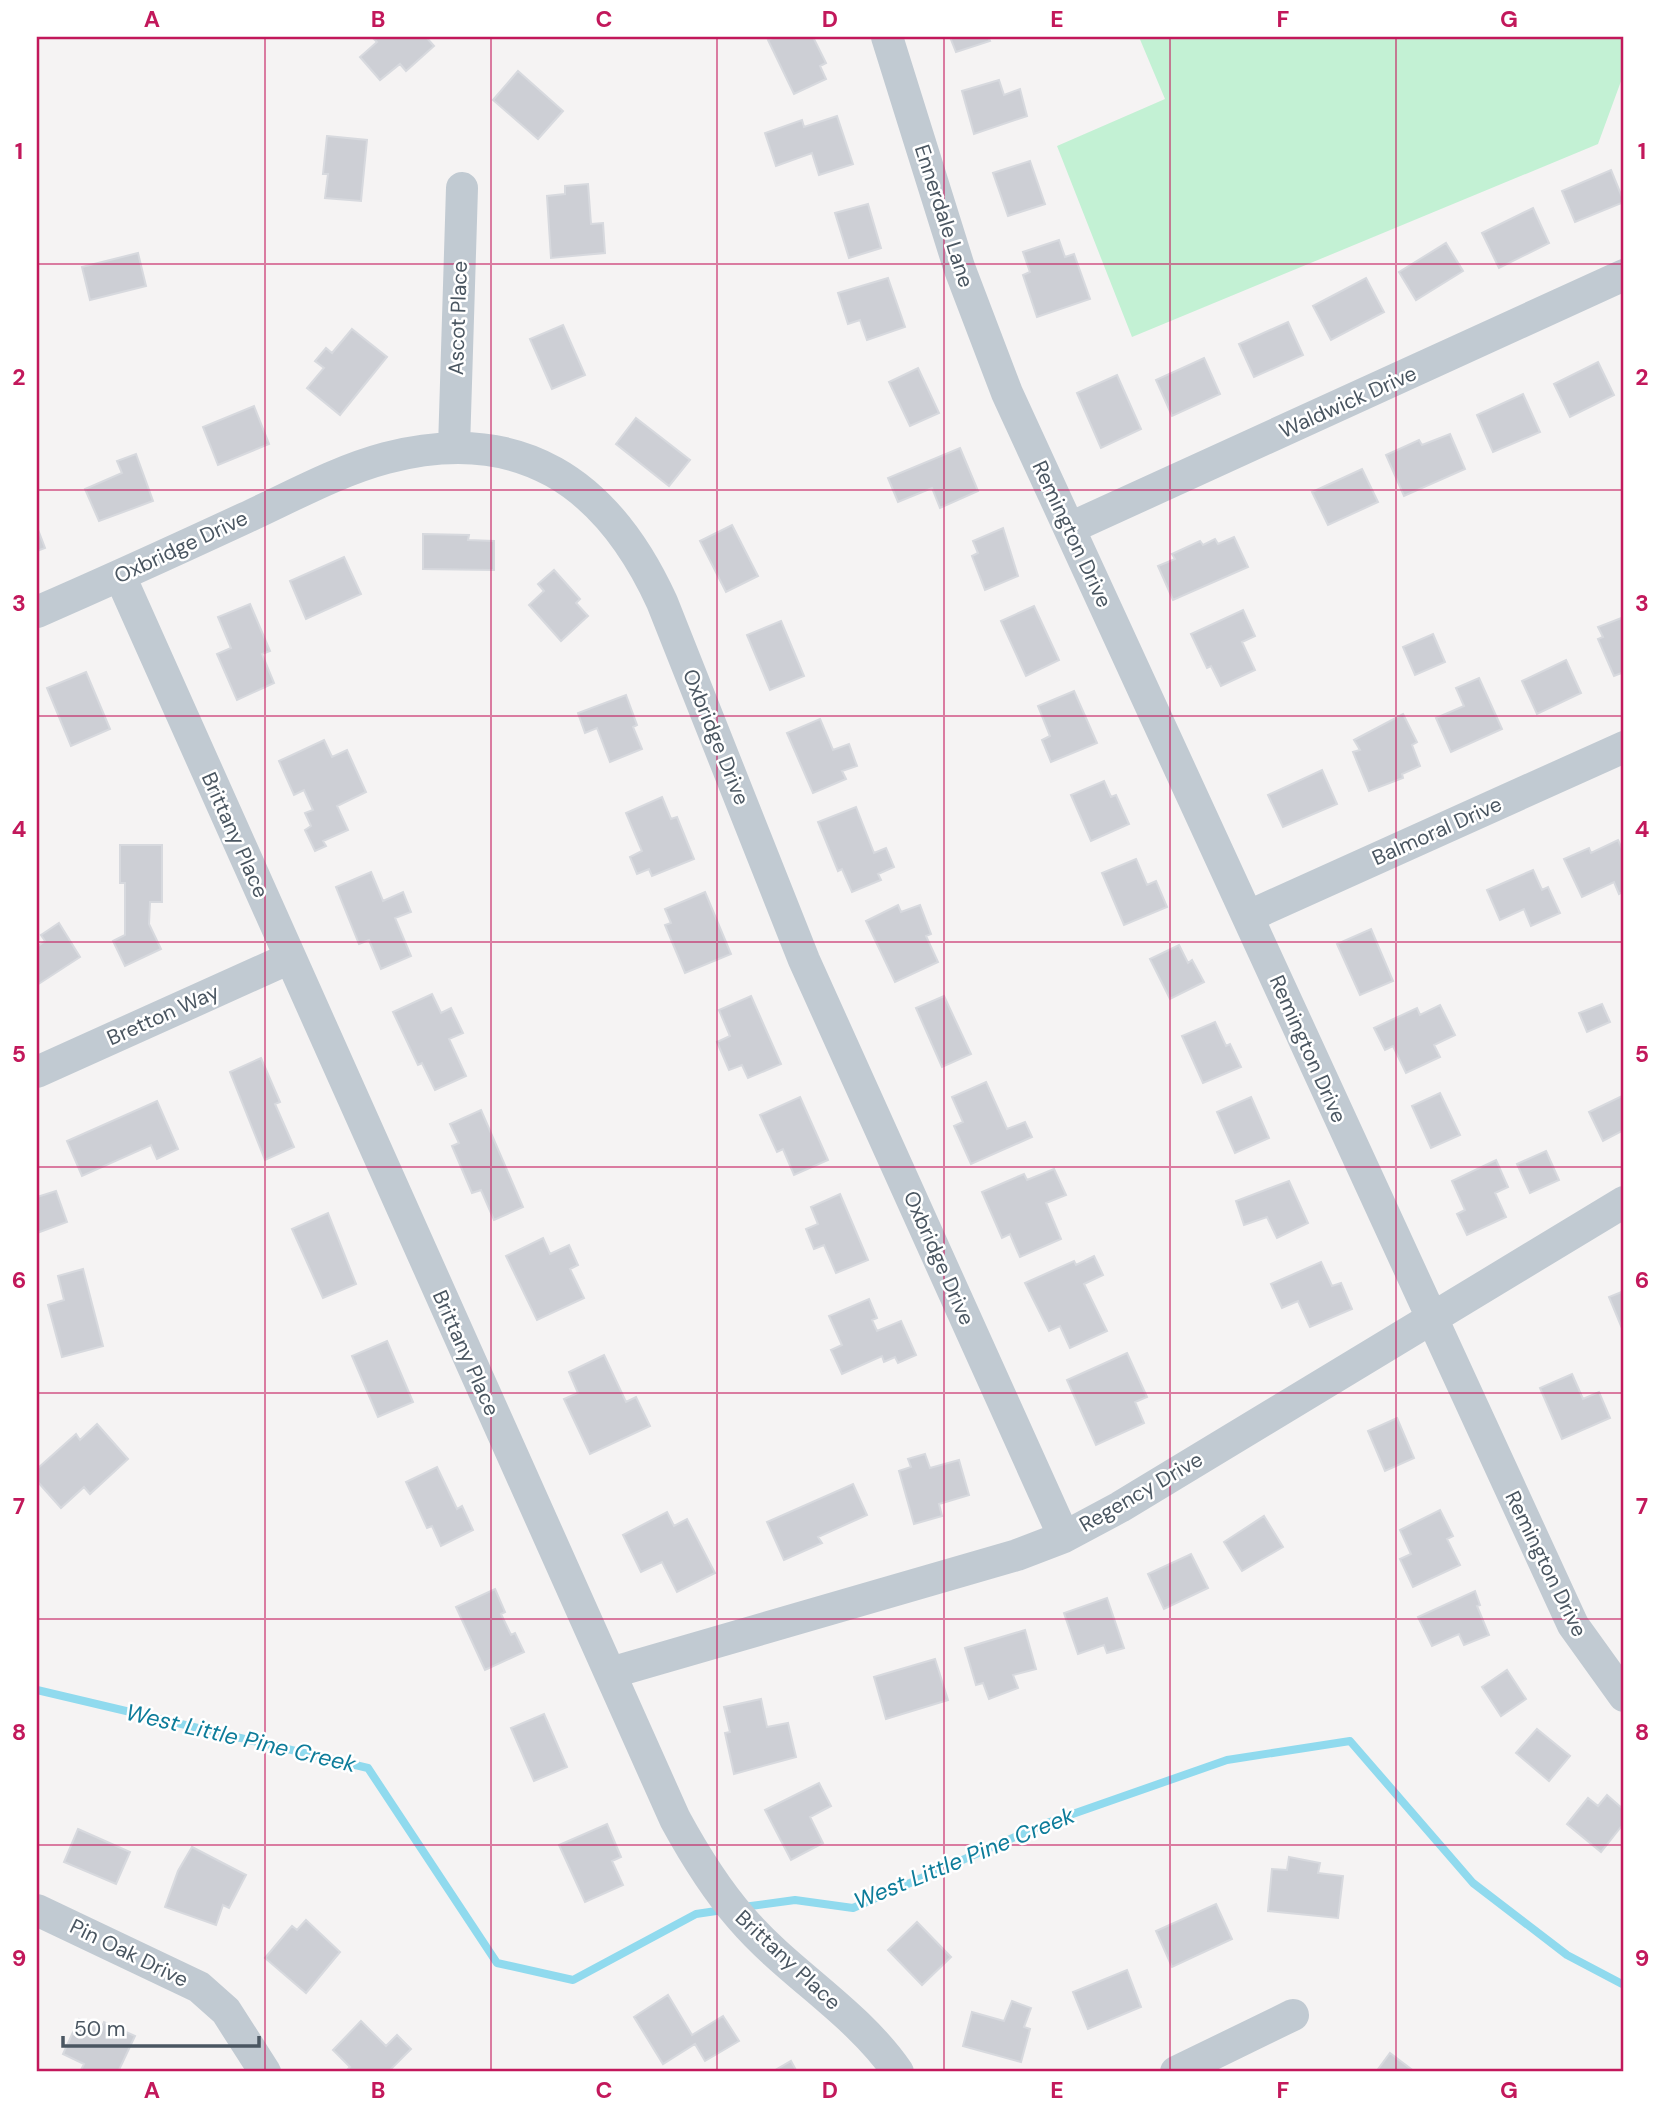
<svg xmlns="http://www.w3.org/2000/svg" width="1661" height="2109" font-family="'DM Sans',sans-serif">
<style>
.green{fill:#c3f1d4}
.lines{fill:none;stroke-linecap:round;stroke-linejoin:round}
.stream{stroke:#90daee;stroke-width:8}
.building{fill:#cdcfd5;stroke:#d7d9de;stroke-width:2}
.street{stroke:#c1cad2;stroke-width:32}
.grid{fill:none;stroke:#c2185b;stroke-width:2;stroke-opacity:0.55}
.labels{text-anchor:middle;stroke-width:5;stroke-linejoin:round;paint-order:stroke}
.street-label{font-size:21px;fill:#4a5661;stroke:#fff}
.water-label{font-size:23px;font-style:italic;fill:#0d7c9a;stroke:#fff}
.neatline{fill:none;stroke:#c2185b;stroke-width:2.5}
.grid-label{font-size:23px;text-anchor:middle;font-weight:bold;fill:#c2185b}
</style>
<rect width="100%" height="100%" fill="#f5f3f3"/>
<path class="green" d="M1139 37H1624V73L1598 144 1132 337 1057 146 1165 99Z"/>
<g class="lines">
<path class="stream" d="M37 1690 368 1768 497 1963 573 1980 696 1914 723 1910
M743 1907 795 1900 853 1908 1047 1823 1227 1760 1350 1741 1473 1883 1567 1955 1624 1985"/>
</g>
<path class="building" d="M378 37H426L434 46 406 71 400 64 380 80 360 57 377 42 374 39Z
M775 37H813L826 63 820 66 826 79 794 94 768 40Z
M950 37H988L990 41 956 52Z
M518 71 563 111 538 139 493 100Z
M999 80 1004 95 1020 89 1027 116 974 134 962 91Z
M837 116 853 164 819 175 812 153 776 166 765 133 802 120 804 127Z
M327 136 367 140 361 201 325 198 328 174H323Z
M1030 161 1045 204 1008 216 993 173Z
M1611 170 1624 202 1575 222 1562 191Z
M588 184 591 224 603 223 605 253 551 258 547 196 565 194V186Z
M868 204 881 248 849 258 835 213Z
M1533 208 1549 243 1499 268 1482 233Z
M1059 240 1065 257 1074 254 1090 299 1037 317 1023 275 1030 272 1023 252Z
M1446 243 1463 271 1416 300 1399 272Z
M138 253 146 286 90 300 82 267Z
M888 278 905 327 867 340 860 320 848 324 838 293Z
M1366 278 1384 312 1331 340 1313 306Z
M1288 322 1303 355 1254 377 1239 344Z
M563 325 585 375 552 389 530 339Z
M352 329 387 357 340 415 307 388 324 368 315 361 326 348 332 353Z
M1204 358 1220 394 1172 416 1156 380Z
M1598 362 1614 395 1570 417 1554 384Z
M918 368 939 413 910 426 889 382Z
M1117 375 1141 429 1101 448 1077 393Z
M1523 394 1540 432 1493 452 1477 415Z
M254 406 269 444 218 465 203 427Z
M636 418 690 460 669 486 616 444Z
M1450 434 1465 469 1404 496 1386 455 1419 440 1422 445Z
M960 448 978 491 940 508 932 488 898 502 888 478Z
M136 454 153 501 99 521 85 489 122 473 117 461Z
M1362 469 1378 502 1328 525 1312 492Z
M732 525 758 576 726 592 700 541Z
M37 527 45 548 37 551Z
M1003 528 1018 576 985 590 972 556 978 553 973 541Z
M423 534 469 535 468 540 494 541V570L423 569Z
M1234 537 1248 567 1173 600 1158 566 1175 559 1172 554 1200 541 1203 545 1215 539 1218 544Z
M344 557 361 594 306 619 290 581Z
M554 570 580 599 576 603 588 616 561 641 529 605 544 591 538 584Z
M250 604 270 651 262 654 274 683 237 700 217 654 231 648 218 617Z
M1034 606 1059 660 1026 676 1001 621Z
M1243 610 1255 636 1242 642 1255 670 1221 686 1211 666 1207 668 1191 634Z
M1624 617V672L1614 676 1598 639 1603 637 1598 627Z
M781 621 804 676 770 690 747 635Z
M1433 634 1445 662 1415 675 1403 647Z
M1566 660 1581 693 1537 714 1522 681Z
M86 672 110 729 71 746 47 688Z
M1479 678 1502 729 1451 752 1436 718 1464 706 1456 688Z
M1074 691 1097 743 1051 762 1042 740 1050 736 1038 706Z
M626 695 637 725 633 727 642 749 610 762 597 728 585 733 578 713Z
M1403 714 1417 742 1412 745 1420 766 1402 774 1403 778 1369 791 1353 752 1360 750 1354 740Z
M820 719 833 750 849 744 857 766 842 771 846 779 813 793 787 733Z
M324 740 332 757 347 750 366 792 337 806 348 830 323 841 326 846 315 851 305 830 311 826 305 813 313 810 304 790 294 795 279 761Z
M1322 770 1337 804 1283 827 1268 795Z
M1104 781 1111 797 1116 795 1129 824 1091 841 1071 795Z
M662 797 671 819 677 817 694 859 652 876 649 869 637 874 630 857 642 851 626 813Z
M856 807 874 853 886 848 894 867 878 874 881 880 852 892 842 869 838 871 818 822Z
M1618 840 1624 853V891L1619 894 1614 882 1582 897 1564 859 1589 848 1591 853Z
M120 845H162V902H150L149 924 161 949 125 966 113 941 125 935V883H120Z
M1136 859 1147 885 1156 881 1167 907 1124 925 1102 873Z
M1533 870 1542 890 1548 887 1560 913 1531 926 1524 909 1500 920 1487 890Z
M371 872 383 901 403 892 411 912 395 918 411 956 381 969 369 940 359 944 336 887Z
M705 892 731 954 685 973 665 925 671 923 665 909Z
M898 905 901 912 920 905 931 934 926 936 938 962 895 982 866 921Z
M59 923 80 957 37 985V947L45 941 41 935Z
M1371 929 1393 981 1360 995 1337 944Z
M1179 945 1188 963 1192 960 1204 982 1170 999 1150 959Z
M432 994 441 1013 451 1008 463 1033 449 1039 466 1076 435 1090 422 1063 418 1065 393 1012Z
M751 996 781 1064 748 1078 742 1065 729 1070 717 1042 730 1036 719 1010Z
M944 996 971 1054 942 1067 916 1008Z
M1602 1004 1610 1022 1587 1032 1579 1013Z
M1440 1005 1455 1035 1434 1045 1440 1057 1406 1073 1393 1046 1385 1050 1374 1028 1417 1008 1420 1015Z
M1215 1022 1226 1046 1230 1044 1241 1067 1203 1083 1182 1036Z
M261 1058 280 1102 275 1104 294 1147 265 1160 230 1072Z
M986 1082 1007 1129 1025 1122 1032 1137 971 1164 954 1126 963 1122 952 1097Z
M1440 1093 1460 1135 1431 1148 1412 1106Z
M1624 1095V1130L1603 1141 1589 1112Z
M800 1097 828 1160 794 1175 783 1149 777 1152 760 1115Z
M1251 1097 1269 1138 1235 1153 1217 1112Z
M157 1101 178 1149 157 1159 151 1145 82 1176 67 1141Z
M481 1110 523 1207 494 1220 481 1190 472 1193 452 1146 459 1143 450 1124Z
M1546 1151 1559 1180 1530 1193 1517 1164Z
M1496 1160 1508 1187 1495 1193 1506 1217 1467 1235 1457 1214 1465 1210 1452 1181Z
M1054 1169 1066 1195 1046 1203 1061 1239 1020 1257 1010 1234 1002 1238 982 1192 1024 1174 1027 1180Z
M1289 1181 1308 1223 1277 1238 1267 1217 1244 1225 1236 1201Z
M56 1191 67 1222 37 1233V1197Z
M840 1194 868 1260 836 1273 824 1245 814 1249 806 1229 818 1224 811 1207Z
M328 1213 356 1284 323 1298 292 1229Z
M543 1238 550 1254 569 1245 578 1265 570 1269 584 1298 537 1320 506 1256Z
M1094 1256 1103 1275 1084 1284 1107 1331 1070 1348 1060 1326 1049 1331 1025 1283 1074 1261 1076 1265Z
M1321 1262 1332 1286 1341 1283 1352 1309 1310 1327 1298 1301 1282 1308 1271 1284Z
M83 1269 103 1346 62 1357 48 1305 64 1300 58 1276Z
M1624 1291V1333L1609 1297Z
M869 1299 877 1318 872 1320 877 1331 901 1321 916 1355 898 1363 895 1357 884 1362 882 1356 842 1374 831 1350 842 1345 829 1316Z
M387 1341 413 1402 378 1417 352 1356Z
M1127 1353 1147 1397 1135 1402 1144 1423 1096 1445 1067 1380Z
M604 1355 626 1402 636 1397 650 1426 590 1454 564 1399 578 1393 569 1372Z
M1572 1374 1583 1399 1599 1392 1610 1418 1562 1439 1540 1388Z
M1397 1418 1414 1458 1385 1471 1368 1431Z
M97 1424 128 1459 90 1494 84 1487 61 1508 37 1481V1469L76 1434 80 1440Z
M925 1454 930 1468 959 1460 969 1495 939 1504 942 1516 914 1524 899 1471 911 1467 908 1459Z
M437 1467 457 1509 462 1506 473 1530 441 1546 432 1526 427 1528 406 1482Z
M853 1484 867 1515 818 1537 822 1543 784 1560 767 1522Z
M1440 1510 1453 1536 1447 1539 1460 1565 1413 1587 1400 1559 1411 1554 1400 1530Z
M667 1512 674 1526 687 1519 715 1573 677 1592 662 1562 641 1572 623 1535Z
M1264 1516 1283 1547 1242 1571 1224 1542Z
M1191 1554 1208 1588 1164 1609 1148 1574Z
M495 1589 505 1612 501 1614 511 1635 515 1633 524 1652 485 1670 456 1607Z
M1475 1591 1480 1605 1477 1606 1489 1635 1464 1645 1459 1634 1432 1646 1418 1617Z
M1107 1598 1124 1648 1107 1653 1104 1645 1078 1654 1064 1613Z
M1025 1630 1036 1669 1013 1675 1018 1688 989 1699 983 1683 976 1685 965 1648Z
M935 1659 948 1700 886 1719 874 1677Z
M1507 1670 1526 1699 1501 1716 1482 1687Z
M761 1699 767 1727 788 1723 796 1757 734 1774 725 1733 730 1732 724 1707Z
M544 1714 567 1767 534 1781 511 1728Z
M1537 1729 1570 1756 1549 1781 1516 1753Z
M819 1783 831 1806 810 1817 823 1843 791 1860 765 1810Z
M1607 1795 1624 1810V1823L1601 1852 1567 1824 1588 1798 1598 1806Z
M607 1824 621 1857 612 1861 623 1885 585 1902 559 1845Z
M78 1829 130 1852 116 1884 64 1862Z
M192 1847 246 1875 229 1908 223 1905 216 1925 165 1907 178 1871Z
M1289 1857 1320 1863 1318 1873 1343 1876 1338 1918 1268 1911 1272 1869 1287 1870Z
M1216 1904 1232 1939 1172 1967 1156 1931Z
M306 1920 340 1952 306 1993 265 1958 292 1926 297 1930Z
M917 1922 951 1957 922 1985 888 1950Z
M1127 1970 1141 2007 1088 2029 1073 1992Z
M668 1995 692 2035 723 2016 739 2041 705 2061 695 2044 663 2064 634 2017Z
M1012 2001 1031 2008 1024 2027 1030 2029 1021 2062 963 2046 972 2012 1004 2021Z
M79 2019 101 2029 104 2022 135 2036 118 2072H80L84 2064 63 2054Z
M361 2021 386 2046 397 2035 411 2049 388 2072H345L350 2067 333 2050Z
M1390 2053 1415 2072H1376Z
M791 2061 797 2072H772Z"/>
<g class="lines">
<path class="street" d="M887 37 959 267 1007 393 1573 1625 1624 1696
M454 448 462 188
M1070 528 1624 275
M120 576 675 1819C694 1854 715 1888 741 1918 789 1974 856 2011 898 2072
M37 612C106 582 176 550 245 518 291 497 337 471 386 458 520 423 607 482 662 602L804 960 1064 1537
M1249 916 1624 747
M37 1072 290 958
M610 1673 1017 1555 1064 1537 1120 1507 1624 1202
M37 1910 199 1987 226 2011 265 2072
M1176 2072 1293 2015"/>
</g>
<path class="grid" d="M265 37V2072M491 37V2072M717 37V2072M944 37V2072M1170 37V2072M1396 37V2072M37 264H1624M37 490H1624M37 716H1624M37 942H1624M37 1167H1624M37 1393H1624M37 1619H1624M37 1845H1624"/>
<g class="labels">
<g class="street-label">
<text transform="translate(944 216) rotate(72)" y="7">Ennerdale Lane</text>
<text transform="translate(458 318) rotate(-88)" y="7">Ascot Place</text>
<text transform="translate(1348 402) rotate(-24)" y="7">Waldwick Drive</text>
<text transform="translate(1072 534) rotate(65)" y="7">Remington Drive</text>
<text transform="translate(181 547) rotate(-25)" y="7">Oxbridge Drive</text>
<text transform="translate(716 737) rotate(68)" y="7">Oxbridge Drive</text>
<text transform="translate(1437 831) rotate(-24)" y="7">Balmoral Drive</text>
<text transform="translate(235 835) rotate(66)" y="7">Brittany Place</text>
<text transform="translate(163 1015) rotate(-24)" y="7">Bretton Way</text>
<text transform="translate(1308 1049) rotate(66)" y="7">Remington Drive</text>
<text transform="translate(939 1258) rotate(66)" y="7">Oxbridge Drive</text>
<text transform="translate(466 1353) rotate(66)" y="7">Brittany Place</text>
<text transform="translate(1141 1492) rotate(-30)" y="7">Regency Drive</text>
<text transform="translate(1546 1564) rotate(64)" y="7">Remington Drive</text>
<text transform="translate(129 1953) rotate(26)" y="7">Pin Oak Drive</text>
<text transform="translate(788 1960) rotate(43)" y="7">Brittany Place</text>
</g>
<g class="water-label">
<text transform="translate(241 1738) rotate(13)" y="8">West Little Pine Creek</text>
<text transform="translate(964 1858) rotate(-22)" y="8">West Little Pine Creek</text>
</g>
</g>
<rect width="1661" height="2109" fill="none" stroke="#ffffff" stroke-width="77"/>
<path d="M63 2036v10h196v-10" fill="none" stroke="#4a5661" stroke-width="3.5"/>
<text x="74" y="2036" font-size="21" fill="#4a5661" stroke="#ffffff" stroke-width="5" paint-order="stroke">50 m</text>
<rect x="38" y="38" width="1584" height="2032" class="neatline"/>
<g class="grid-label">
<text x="152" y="27">A</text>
<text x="378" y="27">B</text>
<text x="604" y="27">C</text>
<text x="830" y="27">D</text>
<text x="1057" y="27">E</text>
<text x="1283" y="27">F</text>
<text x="1509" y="27">G</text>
<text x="19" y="159">1</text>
<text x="1642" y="159">1</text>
<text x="19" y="385">2</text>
<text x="1642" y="385">2</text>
<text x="19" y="611">3</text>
<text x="1642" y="611">3</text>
<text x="19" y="837">4</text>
<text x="1642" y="837">4</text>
<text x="19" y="1062">5</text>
<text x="1642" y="1062">5</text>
<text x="19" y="1288">6</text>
<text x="1642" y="1288">6</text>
<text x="19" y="1514">7</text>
<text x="1642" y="1514">7</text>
<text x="19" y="1740">8</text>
<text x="1642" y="1740">8</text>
<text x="19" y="1966">9</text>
<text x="1642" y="1966">9</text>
<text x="152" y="2098">A</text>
<text x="378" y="2098">B</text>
<text x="604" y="2098">C</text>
<text x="830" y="2098">D</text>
<text x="1057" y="2098">E</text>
<text x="1283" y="2098">F</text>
<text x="1509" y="2098">G</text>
</g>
</svg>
